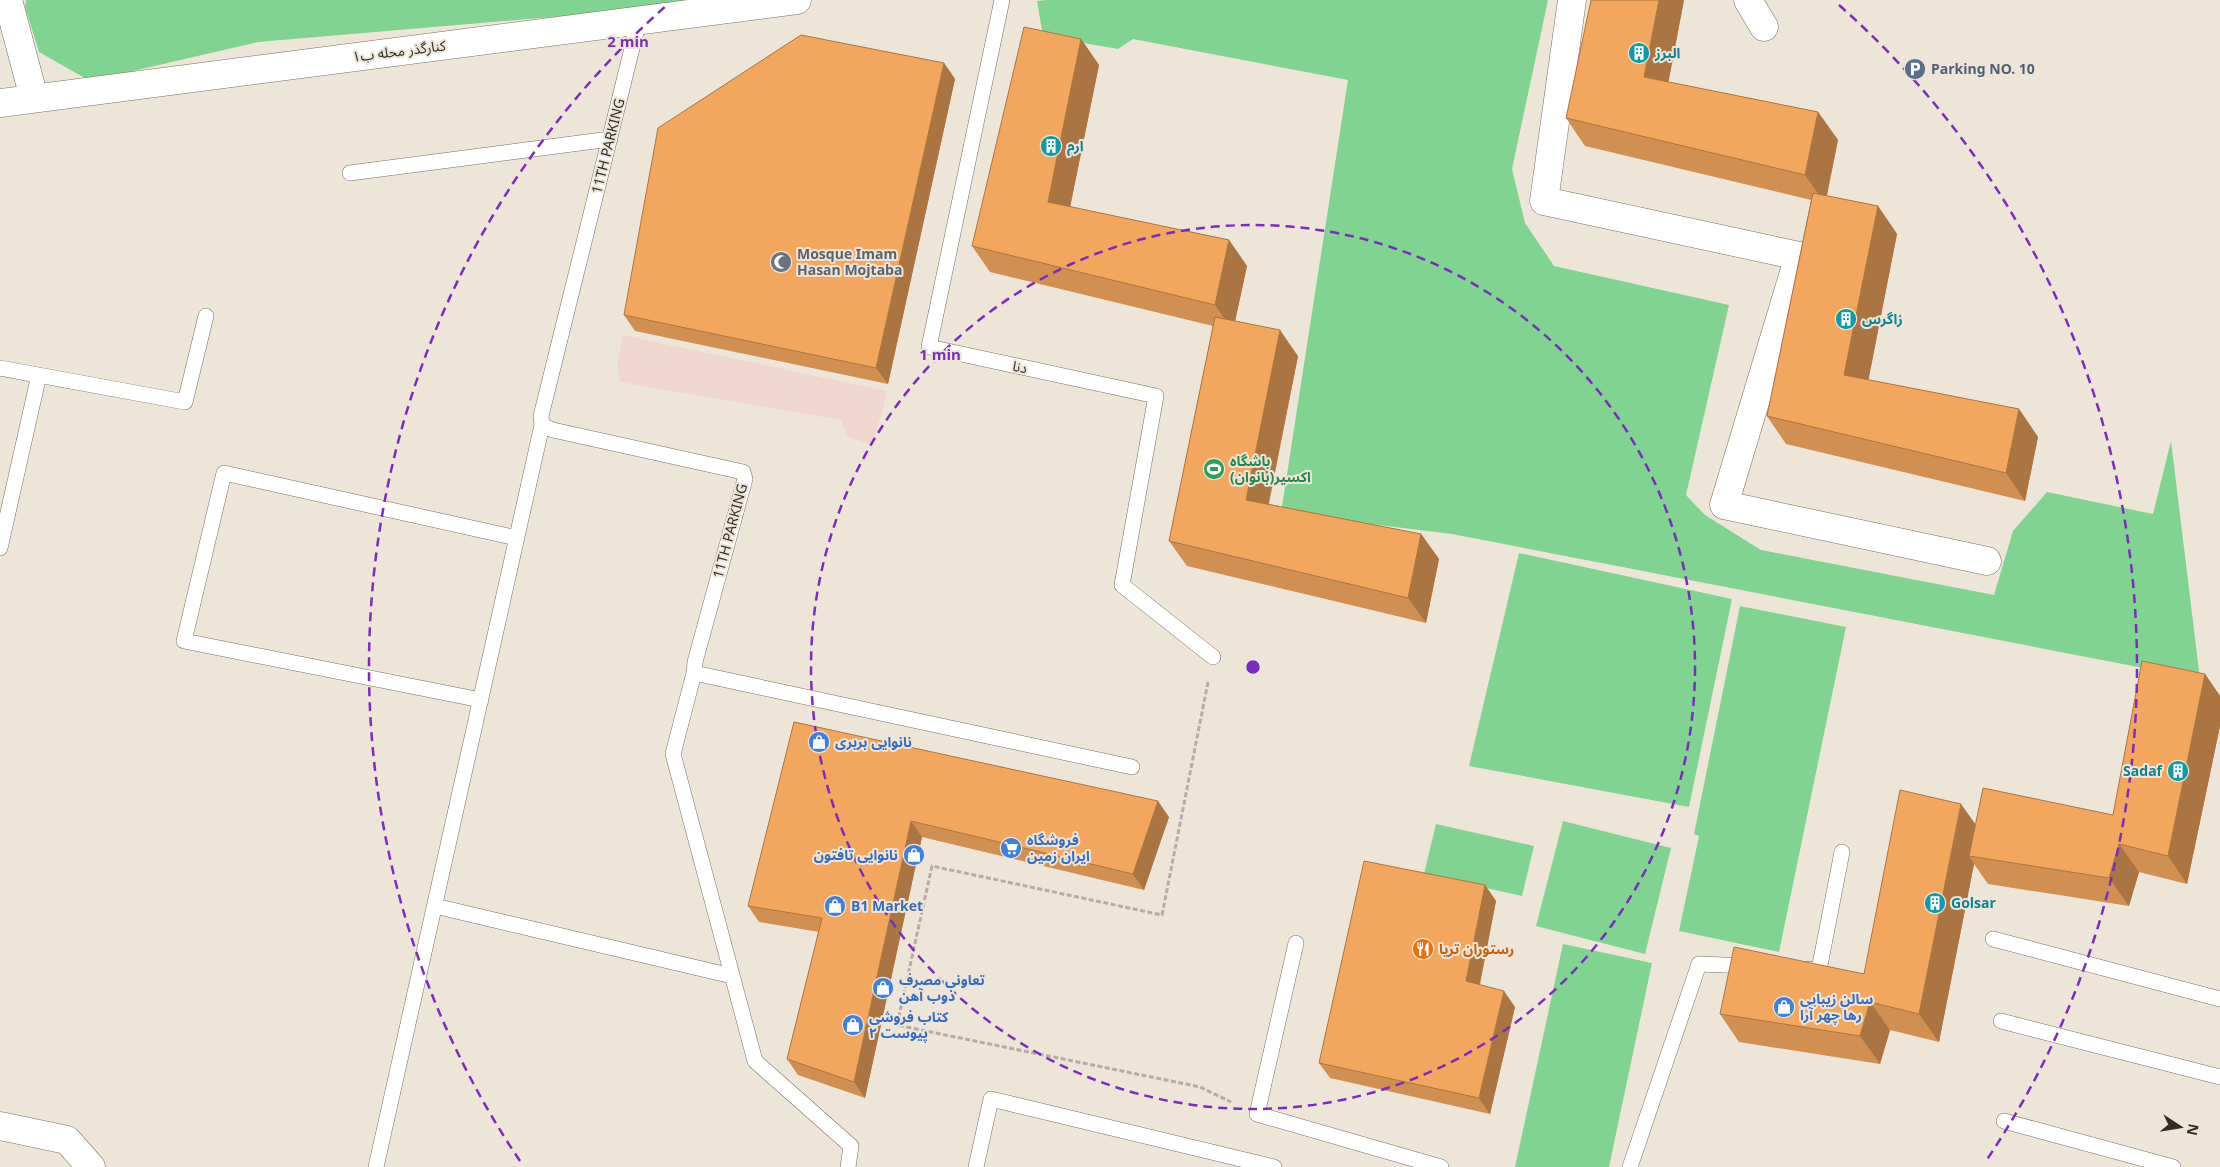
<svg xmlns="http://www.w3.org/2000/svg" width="2220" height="1167" font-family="Georgia,'Noto Sans Arabic',serif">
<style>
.commercial{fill:#efd6cf}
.green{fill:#80d390}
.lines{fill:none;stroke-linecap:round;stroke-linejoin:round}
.lane-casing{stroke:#766e64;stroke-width:16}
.street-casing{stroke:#766e64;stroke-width:29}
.secondary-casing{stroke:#766e64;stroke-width:29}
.path{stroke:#b5ada4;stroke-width:3;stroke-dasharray:5 2.5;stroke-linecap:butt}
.lane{stroke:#fff;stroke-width:15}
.street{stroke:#fff;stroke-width:28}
.secondary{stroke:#fff;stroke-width:28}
.wall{fill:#d19051}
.shaded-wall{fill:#aa7542}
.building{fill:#f3a75e;stroke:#aa7542}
.ring{fill:none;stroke:#7b2cbf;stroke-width:2.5;stroke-dasharray:9 6}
.labels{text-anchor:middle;stroke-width:4;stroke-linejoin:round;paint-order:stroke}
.street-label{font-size:14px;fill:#302d28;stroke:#eee5d9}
.culture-label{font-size:14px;font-weight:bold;fill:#0d838f;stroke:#eee5d9;text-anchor:start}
.service-label{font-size:14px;font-weight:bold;fill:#4e5e75;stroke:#eee5d9;text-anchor:start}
.worship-label{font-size:14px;font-weight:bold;fill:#5b616d;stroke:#eee5d9;text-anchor:start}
.leisure-label{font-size:14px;font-weight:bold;fill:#27864d;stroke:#eee5d9;text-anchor:start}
.shop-label{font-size:14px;font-weight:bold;fill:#366cbe;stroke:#eee5d9;text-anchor:start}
.food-label{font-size:14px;font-weight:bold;fill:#c56008;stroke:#eee5d9;text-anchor:start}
.centre{fill:#7b2cbf;stroke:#eee5d9;stroke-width:2.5}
.ring-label{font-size:15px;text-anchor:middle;font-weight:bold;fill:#7b2cbf;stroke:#eee5d9;stroke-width:4;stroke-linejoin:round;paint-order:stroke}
</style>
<rect width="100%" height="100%" fill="#eee5d9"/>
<path class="commercial" d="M623 335 887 391 873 445 848 437 841 420 620 382 617 365Z"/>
<path class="green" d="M26 0H700L633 10 258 42 90 81 39 52 25 7Z
M1047 0H1548L1512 169 1525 223 1554 266 1729 305 1686 495 1705 515 1761 550 1994 595 2013 531 2047 492 2153 514 2171 441 2200 679 1452 534 1281 513 1348 80 1133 39 1118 49 1043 36 1037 1Z
M1519 553 1732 599 1689 807 1469 766Z
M1740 606 1846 627 1779 952 1679 931 1699 836 1694 834Z
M1563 821 1671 848 1645 954 1536 926Z
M1436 824 1534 846 1522 896 1424 874Z
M1563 944 1652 963 1609 1167H1515Z"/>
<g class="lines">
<g class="lane-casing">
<path id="lane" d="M1002 0 929 347 1156 396 1122 585 1213 657
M639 20 541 416 542 425 553 430 743 472 745 479 695 662 694 673 1132 767
M350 173 610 139
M0 368 185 402 206 316
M0 548 39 375
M694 673 673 754 755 1061 851 1146 848 1167
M481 700 184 641 224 473 517 538
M435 906 732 976
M1993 939 2220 999
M1296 943 1257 1114 1441 1167
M1803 969 1819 970 1842 852
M2001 1021 2220 1077
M2004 1121 2173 1167
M376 1167 542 425
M976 1167 991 1099 1274 1167
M1630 1167 1699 964 1750 966"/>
</g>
<g class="street-casing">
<path id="street" d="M1572 0 1544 201 1799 256 1724 505 1987 561
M1748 0 1764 27
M0 1126 67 1140 91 1167"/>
</g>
<g class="secondary-casing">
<path id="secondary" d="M8 0 34 98
M0 103 797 0"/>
</g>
<path class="path" d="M1208 682 1162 915 932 866 897 1025 1200 1087 1231 1102"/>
<use href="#lane" class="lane"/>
<use href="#street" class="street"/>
<use href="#secondary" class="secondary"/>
</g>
<path class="wall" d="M1684 0 1668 82 1818 112 1838 140 1827 196 1878 206 1897 234 1868 380 2019 409 2038 437 2025 501 1786 444 1767 416 1811 200 1585 146 1566 118Z
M1081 39 1099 65 1070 207 1229 240 1247 266 1235 321 1298 356 1269 504 1421 534 1439 559 1426 623 1187 566 1169 541 1213 326 990 272 972 246Z
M944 63 955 79 888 384 635 331 624 315Z
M2205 674 2220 696V726L2187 884 2139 872 2129 906 1988 884 1974 864 1939 1042 1890 1030 1880 1064 1739 1042 1720 1014 1864 974 1975 825 2113 815Z
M794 722 1169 817 1144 890 922 837 865 1098 798 1075 787 1059 819 932 759 922 748 906Z
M1485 885 1496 901 1480 985 1515 1007 1490 1114 1330 1078 1319 1063Z"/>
<path class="shaded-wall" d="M1659 0H1684L1664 106 1644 77Z
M1081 39 1099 65 1066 227 1048 202Z
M944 63 955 79 888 384 876 368Z
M1818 112 1838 140 1825 203 1805 175Z
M1878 206 1897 234 1864 403 1844 375Z
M1229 240 1247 266 1233 331 1215 305Z
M1280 330 1298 356 1264 525 1246 500Z
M2019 409 2038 437 2025 501 2006 473Z
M1421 534 1439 559 1426 623 1408 598Z
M2205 674 2220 696V726L2187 884 2168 856Z
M1158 801 1169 817 1144 890 1133 874Z
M1961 804 1981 832 1969 856 1974 864 1939 1042 1919 1014Z
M911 821 922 837 865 1098 854 1082Z
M2119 844 2139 872 2129 906 2109 878Z
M1485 885 1496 901 1477 997 1466 981Z
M1504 991 1515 1007 1490 1114 1479 1098Z
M1870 1002 1890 1030 1880 1064 1860 1036Z"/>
<path class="building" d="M1591 0H1659L1644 77 1818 112 1805 175 1566 118Z
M1024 27 1081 39 1048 202 1229 240 1215 305 972 246Z
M801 35 944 63 876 368 624 315 658 128Z
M1813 193 1878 206 1844 375 2019 409 2006 473 1767 416Z
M1215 317 1280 330 1246 500 1421 534 1408 598 1169 541Z
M2142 661 2205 674 2168 856 2119 844 2109 878 1969 856 1983 788 2113 815Z
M794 722 1158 801 1133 874 911 821 854 1082 787 1059 822 918 748 906Z
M1900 790 1961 804 1919 1014 1870 1002 1860 1036 1720 1014 1734 947 1864 974Z
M1364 861 1485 885 1466 981 1504 991 1479 1098 1319 1063Z"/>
<g class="ring">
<circle cx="1253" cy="667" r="442"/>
<path d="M520 1161A884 884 0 0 1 667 5M1839 5A884 884 0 0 1 1986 1161"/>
</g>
<defs>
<g id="building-disc" transform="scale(1.125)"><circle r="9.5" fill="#0f9aa8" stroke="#eee5d9"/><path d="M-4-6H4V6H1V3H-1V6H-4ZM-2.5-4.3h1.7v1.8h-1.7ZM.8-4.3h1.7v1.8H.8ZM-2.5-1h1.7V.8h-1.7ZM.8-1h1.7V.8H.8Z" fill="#fff"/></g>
<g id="parking-disc" transform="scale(1.125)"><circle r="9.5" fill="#5c6f8a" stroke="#eee5d9"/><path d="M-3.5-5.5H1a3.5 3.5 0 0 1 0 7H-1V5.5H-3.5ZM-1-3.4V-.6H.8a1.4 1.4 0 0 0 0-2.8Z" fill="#fff"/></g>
<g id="mosque-disc" transform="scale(1.125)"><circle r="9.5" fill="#6b7280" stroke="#eee5d9"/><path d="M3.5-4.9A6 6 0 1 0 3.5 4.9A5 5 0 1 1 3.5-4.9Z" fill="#fff"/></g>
<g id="stadium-disc" transform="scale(1.125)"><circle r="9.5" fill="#2e9e5b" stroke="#eee5d9"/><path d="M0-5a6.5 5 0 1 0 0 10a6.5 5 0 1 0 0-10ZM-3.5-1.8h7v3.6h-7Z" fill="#fff"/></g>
<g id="shop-disc" transform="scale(1.125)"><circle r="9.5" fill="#3f7fe0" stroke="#eee5d9"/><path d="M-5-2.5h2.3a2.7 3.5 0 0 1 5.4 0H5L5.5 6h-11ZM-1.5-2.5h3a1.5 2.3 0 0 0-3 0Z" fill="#fff"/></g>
<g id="supermarket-disc" transform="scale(1.125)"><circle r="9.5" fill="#3f7fe0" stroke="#eee5d9"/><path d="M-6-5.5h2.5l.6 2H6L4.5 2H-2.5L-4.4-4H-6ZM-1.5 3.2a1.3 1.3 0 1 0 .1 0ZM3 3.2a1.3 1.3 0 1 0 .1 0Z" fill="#fff"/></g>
<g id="restaurant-disc" transform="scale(1.125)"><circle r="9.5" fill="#e8710a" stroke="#eee5d9"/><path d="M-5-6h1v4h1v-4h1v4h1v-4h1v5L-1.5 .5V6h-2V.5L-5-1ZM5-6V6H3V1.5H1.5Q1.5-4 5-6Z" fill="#fff"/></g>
</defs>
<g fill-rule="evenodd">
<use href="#building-disc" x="1639" y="53"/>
<use href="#parking-disc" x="1915" y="69"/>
<use href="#building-disc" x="1051" y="146"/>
<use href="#mosque-disc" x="781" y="262"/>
<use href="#building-disc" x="1846" y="319"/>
<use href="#stadium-disc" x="1214" y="469"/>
<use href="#shop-disc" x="819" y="742"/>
<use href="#building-disc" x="2178" y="771"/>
<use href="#supermarket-disc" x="1011" y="848"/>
<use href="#shop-disc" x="914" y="855"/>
<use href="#building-disc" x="1935" y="903"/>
<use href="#shop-disc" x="835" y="906"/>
<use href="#restaurant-disc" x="1423" y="949"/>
<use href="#shop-disc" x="883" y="988"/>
<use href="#shop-disc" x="1784" y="1007"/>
<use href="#shop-disc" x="853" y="1025"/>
</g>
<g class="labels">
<g class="street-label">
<text transform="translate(399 51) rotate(-7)" y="5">کنارگذر محله ب۱</text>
<text transform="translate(608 146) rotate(-76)" y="5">11TH PARKING</text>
<text transform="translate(1020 367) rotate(12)" y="5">دنا</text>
<text transform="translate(730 531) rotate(-75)" y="5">11TH PARKING</text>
</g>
<g class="culture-label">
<text x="1655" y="58">البرز</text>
<text x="1067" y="151">ارم</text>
<text x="1862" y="324">زاگرس</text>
<text x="2162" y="776" text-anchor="end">Sadaf</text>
<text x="1951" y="908">Golsar</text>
</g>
<g class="service-label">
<text x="1931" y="74">Parking NO. 10</text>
</g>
<g class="worship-label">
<text x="797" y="259">Mosque Imam<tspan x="797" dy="16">Hasan Mojtaba</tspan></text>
</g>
<g class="leisure-label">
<text x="1230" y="466">باشگاه<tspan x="1230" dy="16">اکسیر(بانوان)</tspan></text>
</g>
<g class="shop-label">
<text x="835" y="747">نانوایی بربری</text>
<text x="1027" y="845">فروشگاه<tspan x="1027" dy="16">ایران زمین</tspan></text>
<text x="898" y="860" text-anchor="end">نانوایی تافتون</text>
<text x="851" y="911">B1 Market</text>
<text x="899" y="985">تعاونی مصرف<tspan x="899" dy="16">ذوب آهن</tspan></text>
<text x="1800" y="1004">سالن زیبایی<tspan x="1800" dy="16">رها چهر آرا</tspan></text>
<text x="869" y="1022">کتاب فروشی<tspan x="869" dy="16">پیوست ۲</tspan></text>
</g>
<g class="food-label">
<text x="1439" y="954">رستوران تریا</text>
</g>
</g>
<circle cx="1253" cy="667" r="8" class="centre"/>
<g class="ring-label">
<text x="628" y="47">2 min</text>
<text x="940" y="360">1 min</text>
</g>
<g transform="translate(2180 1127) rotate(102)" stroke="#eee5d9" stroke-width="4" paint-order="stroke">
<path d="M0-4L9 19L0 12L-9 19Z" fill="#302d28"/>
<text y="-8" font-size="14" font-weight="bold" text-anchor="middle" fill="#302d28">N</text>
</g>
</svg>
